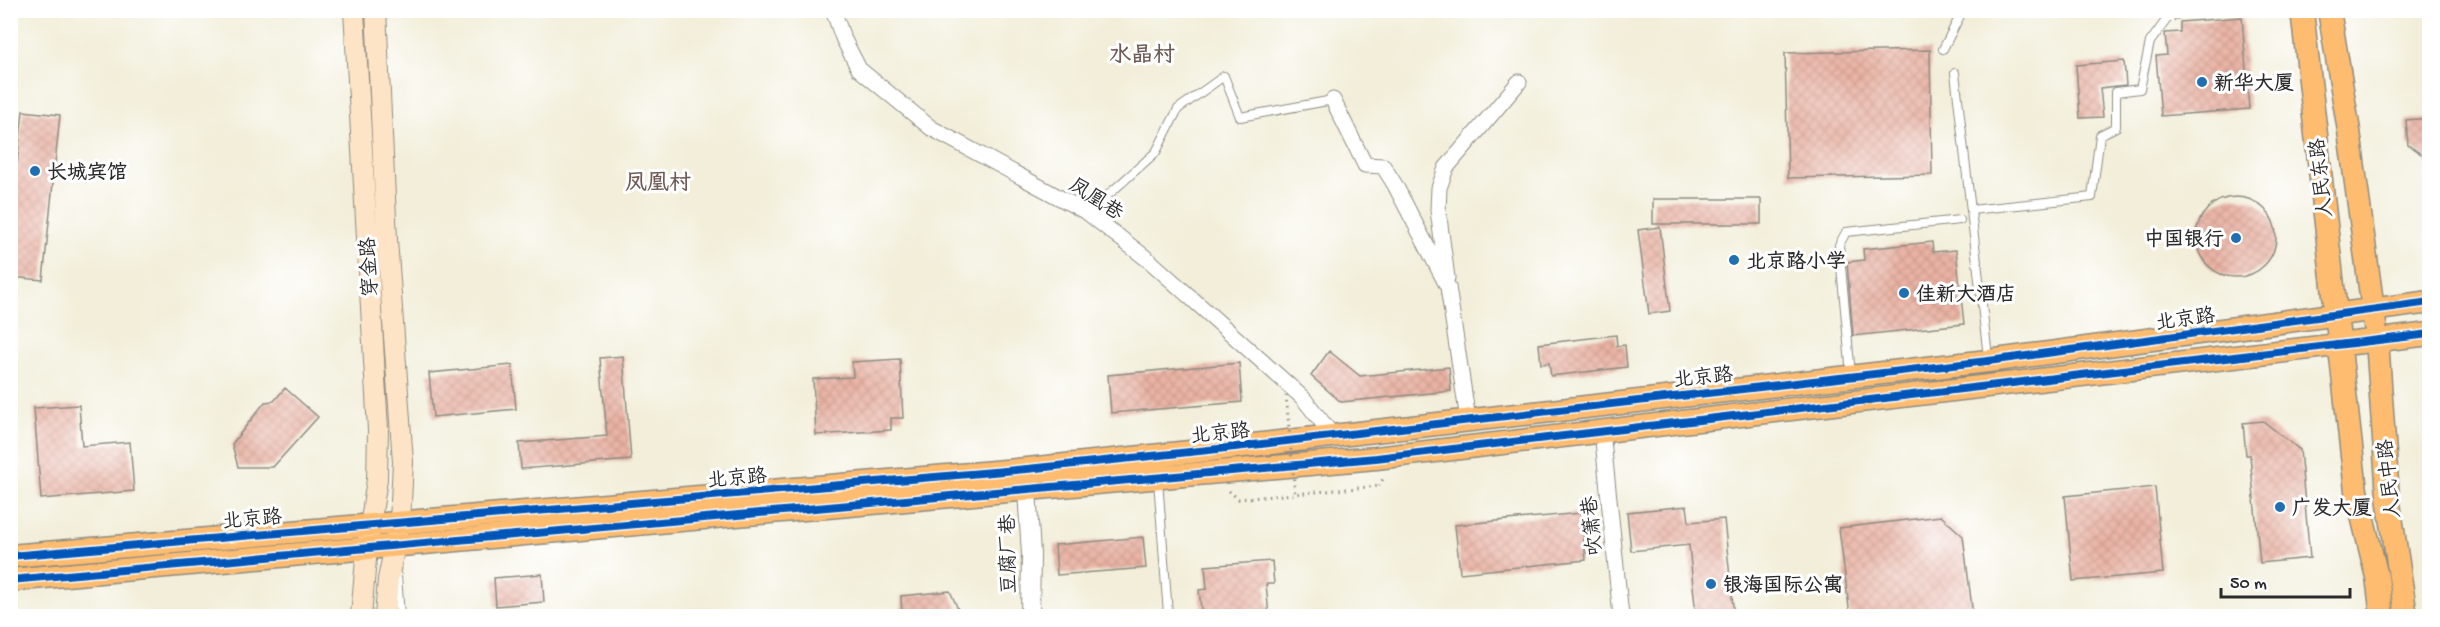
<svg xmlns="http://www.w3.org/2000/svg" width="2440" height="627" font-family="'Gochi Hand','LXGW WenKai TC',sans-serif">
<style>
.building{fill:url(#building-cross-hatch)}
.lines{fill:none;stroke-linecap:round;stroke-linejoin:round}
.service-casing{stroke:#8e8c82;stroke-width:10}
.minor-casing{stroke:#8e8c82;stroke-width:17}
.tertiary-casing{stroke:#8e8c82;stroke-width:20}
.secondary-casing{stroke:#8e8c82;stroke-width:22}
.primary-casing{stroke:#8e8c82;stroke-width:25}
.path{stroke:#8e8c82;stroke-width:3;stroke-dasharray:1.5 4.5;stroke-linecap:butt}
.service{stroke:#fff;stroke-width:8}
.minor{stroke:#fff;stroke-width:15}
.tertiary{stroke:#fff;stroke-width:18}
.secondary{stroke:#fee4c6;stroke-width:20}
.primary{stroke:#fdbc70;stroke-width:22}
.path-bridge{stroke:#8e8c82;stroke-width:3;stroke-dasharray:1.5 4.5;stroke-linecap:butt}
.cycleway-casing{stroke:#fff;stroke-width:11}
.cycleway{stroke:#0057b8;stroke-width:8}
.poi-dot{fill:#1f6fb2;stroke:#fff;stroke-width:2}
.labels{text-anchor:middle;stroke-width:6;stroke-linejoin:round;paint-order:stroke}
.poi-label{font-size:20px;font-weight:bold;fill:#2b2b2b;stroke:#fff;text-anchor:start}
.street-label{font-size:20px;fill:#2b2b2b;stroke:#fff}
.quarter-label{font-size:22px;font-weight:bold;fill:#6e5b55;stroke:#fff}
</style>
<defs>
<pattern id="building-cross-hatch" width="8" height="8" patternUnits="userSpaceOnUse" patternTransform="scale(1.5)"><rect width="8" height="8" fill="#eab3a4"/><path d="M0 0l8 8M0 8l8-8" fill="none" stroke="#c99a8d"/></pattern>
</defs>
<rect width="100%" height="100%" fill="#fff"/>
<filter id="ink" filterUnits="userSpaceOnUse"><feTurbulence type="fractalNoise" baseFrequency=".0167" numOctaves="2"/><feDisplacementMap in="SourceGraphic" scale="12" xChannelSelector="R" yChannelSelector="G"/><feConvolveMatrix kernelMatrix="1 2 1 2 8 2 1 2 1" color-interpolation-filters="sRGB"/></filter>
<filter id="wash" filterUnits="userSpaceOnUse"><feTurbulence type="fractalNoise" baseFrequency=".008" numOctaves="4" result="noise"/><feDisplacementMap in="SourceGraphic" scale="24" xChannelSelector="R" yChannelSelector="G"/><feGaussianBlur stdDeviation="1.35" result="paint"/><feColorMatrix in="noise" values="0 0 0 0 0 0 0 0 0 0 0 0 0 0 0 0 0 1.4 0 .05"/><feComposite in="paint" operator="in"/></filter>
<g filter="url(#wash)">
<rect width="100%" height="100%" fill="#f2eed9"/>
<g id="blocks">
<path class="building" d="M2242 17 2249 109 2161 116 2156 56 2167 55 2165 33 2180 32V22Z
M1930 50 1932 175 1788 178 1785 53Z
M2124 61 2126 85 2100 88 2103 117 2080 118 2076 65Z
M23 111 60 115 43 280 10 277V227Z
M2430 118V160L2408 145 2406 120Z
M2196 237a40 40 0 1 1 80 0a40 40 0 1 1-80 0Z
M1653 199H1761V224H1653Z
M1660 227 1670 311 1649 314 1638 230Z
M1932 242 1933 252 1956 250 1964 324 1853 336 1847 262 1864 260 1863 249Z
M1616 335 1617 346 1625 345 1627 367 1551 376 1549 363 1541 364 1539 344Z
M1329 351 1360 376 1449 367 1451 391 1341 402 1311 376Z
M623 356 631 460 521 469 519 443 607 436 600 358Z
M900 359 903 418H891V430L816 435 813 379 853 377 852 362Z
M1239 363 1242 402 1111 413 1108 375Z
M512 365 516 409 433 417 429 373Z
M285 388 318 417 273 467H238L232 444 265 402 274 401Z
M79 405 82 446 130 442 134 491 41 499 34 408Z
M2263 421 2300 450 2310 558 2260 563 2250 455H2246L2243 423Z
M2155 487 2163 573 2073 581 2065 496Z
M1687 506 1689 522 1724 519 1734 616H1696L1689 545 1631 551 1627 512Z
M1581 513 1586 560 1460 573 1455 525Z
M1941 516 1963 536 1973 616H1850L1839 528Z
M1143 537 1146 568 1057 575 1055 545Z
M1272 561 1274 584H1266L1269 616H1202L1199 590 1207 589 1205 566Z
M542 574 544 602 496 606 494 578Z
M950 591 961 616H902L901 596Z"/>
</g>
</g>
<g filter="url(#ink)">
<use href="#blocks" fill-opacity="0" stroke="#8e8c82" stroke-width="1.5"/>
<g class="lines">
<g class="service-casing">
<path id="service" d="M1943 49 1963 10
M1955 73 1988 357
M1971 210 2092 197 2100 135 2116 127V92L2140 89 2150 42 2167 19 2187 10
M1088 213 1156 152 1178 109 1224 76 1240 117 1333 100
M1851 375 1839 245 1846 232 1960 220
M1158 480 1168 614
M397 576 400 616"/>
</g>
<g class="minor-casing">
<path id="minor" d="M833 10 843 38 859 69 931 128 1088 213 1151 262 1303 398 1334 437
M1333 100 1365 165 1383 166 1395 185 1448 287 1468 420
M1447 278 1438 210 1439 188 1446 168 1519 82
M1602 431 1621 616"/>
</g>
<g class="tertiary-casing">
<path id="tertiary" d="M1027 490 1031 554 1030 616"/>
</g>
<g class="secondary-casing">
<path id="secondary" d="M354 10 378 430 377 479 367 548 361 616
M376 10 387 239 403 462 400 521 388 579 385 616"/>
</g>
<g class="primary-casing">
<path id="primary" d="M2302 10 2356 491 2377 577 2382 616
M2329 10 2349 131 2377 340 2388 497 2406 616
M10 556 1027 469 1209 450 1988 361 2430 302
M10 580 1376 458 2430 334"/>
</g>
<path class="path" d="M1379 486 1384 477
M1229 491 1238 499 1295 494"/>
<use href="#service" class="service"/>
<use href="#minor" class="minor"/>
<use href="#tertiary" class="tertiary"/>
<use href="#secondary" class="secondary"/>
<use href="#primary" class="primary"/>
<path class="path-bridge" d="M1286 395 1295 494 1379 486"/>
<g class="cycleway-casing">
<path id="cycleway" d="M10 556 1027 469 1209 450 1988 361 2430 302
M10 580 1376 458 2430 334"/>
</g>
<use href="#cycleway" class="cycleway"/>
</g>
</g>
<g class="poi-dot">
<circle cx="2202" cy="82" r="6"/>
<circle cx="35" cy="171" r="6"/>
<circle cx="2236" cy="238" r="6"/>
<circle cx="1734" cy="260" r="6"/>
<circle cx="1904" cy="293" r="6"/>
<circle cx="2280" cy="507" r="6"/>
<circle cx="1711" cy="584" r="6"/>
</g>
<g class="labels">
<g class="poi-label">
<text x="2214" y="89">新华大厦</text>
<text x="47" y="178">长城宾馆</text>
<text x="2224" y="245" text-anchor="end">中国银行</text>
<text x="1746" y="267">北京路小学</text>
<text x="1916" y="300">佳新大酒店</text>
<text x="2292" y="514">广发大厦</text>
<text x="1723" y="591">银海国际公寓</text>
</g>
<g class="street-label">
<text transform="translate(2320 178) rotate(-96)" y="7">人民东路</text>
<text transform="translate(1097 198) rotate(33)" y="7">凤凰巷</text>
<text transform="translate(368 267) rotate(-93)" y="7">穿金路</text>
<text transform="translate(2185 318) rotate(-8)" y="7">北京路</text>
<text transform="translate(1703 376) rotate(-6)" y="7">北京路</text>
<text transform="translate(1220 432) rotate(-6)" y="7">北京路</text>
<text transform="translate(737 477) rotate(-5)" y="7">北京路</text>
<text transform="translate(2388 479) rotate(-96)" y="7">人民中路</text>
<text transform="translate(252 518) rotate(-5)" y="7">北京路</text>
<text transform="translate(1591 526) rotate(-96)" y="7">吹箫巷</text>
<text transform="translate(1007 554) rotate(-91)" y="7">豆腐厂巷</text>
</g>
<g class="quarter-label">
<text x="1142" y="61">水晶村</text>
<text x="658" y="189">凤凰村</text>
</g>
</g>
<rect width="2440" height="627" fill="none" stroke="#fff" stroke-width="36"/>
<path d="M2221 588v9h129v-9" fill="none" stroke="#2b2b2b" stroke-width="3"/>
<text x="2230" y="588" font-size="18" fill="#2b2b2b" stroke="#ffffff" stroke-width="4.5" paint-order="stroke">50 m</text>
</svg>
